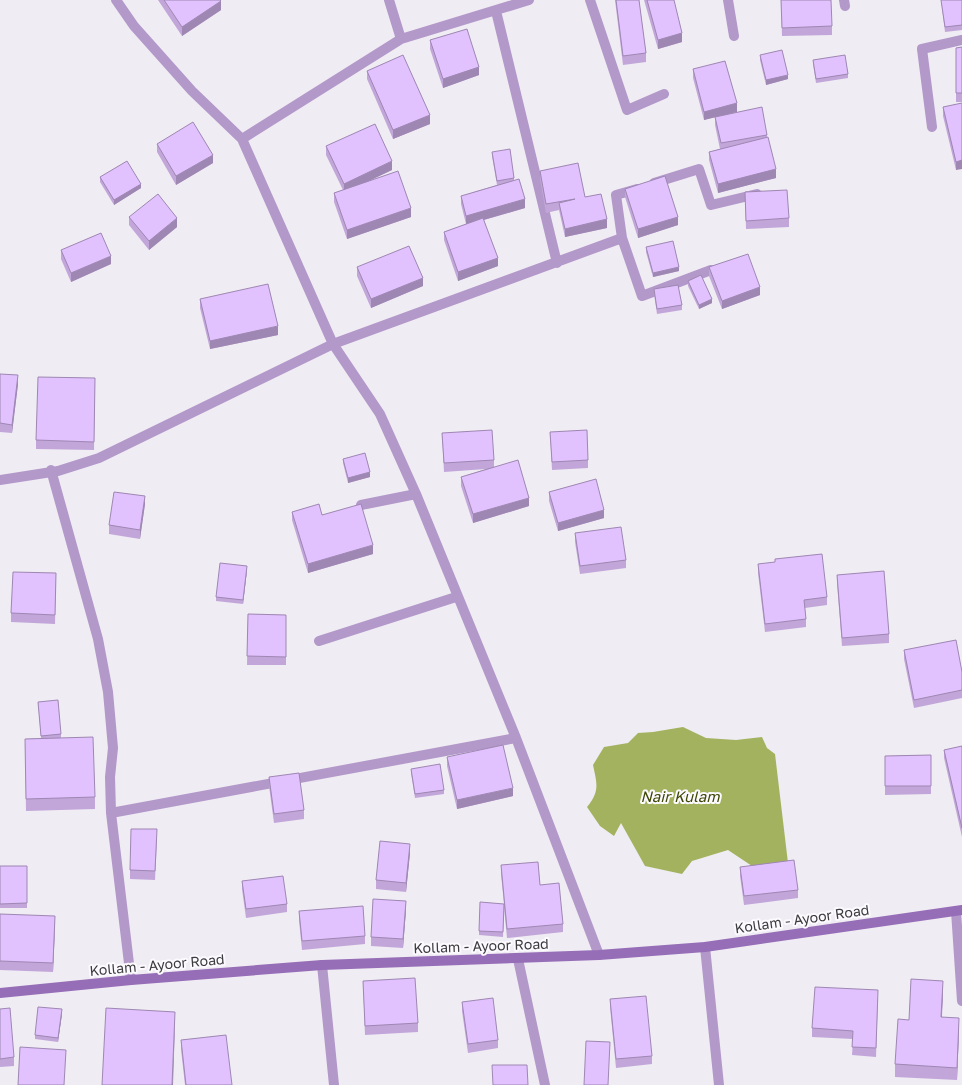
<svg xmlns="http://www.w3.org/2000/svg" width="962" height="1085" font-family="'Golos Text',sans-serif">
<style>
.water{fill:#a3b25e}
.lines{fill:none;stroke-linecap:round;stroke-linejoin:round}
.street{stroke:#b398ca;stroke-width:10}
.secondary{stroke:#966db7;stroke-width:10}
.wall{fill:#c2a6da}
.shaded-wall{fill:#9e87b2}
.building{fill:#e1c1fe;stroke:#9e87b2}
.labels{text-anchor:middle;stroke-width:4;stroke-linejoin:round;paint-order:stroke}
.street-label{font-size:14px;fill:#3c3b3e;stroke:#fcfafe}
.water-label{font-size:15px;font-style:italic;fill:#3d4604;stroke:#fcfafe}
</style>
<rect width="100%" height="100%" fill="#efecf3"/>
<path class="water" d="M683 727 706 738 736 740 762 737 767 748 775 754 788 863 755 868 728 850 692 861 682 874 645 866 621 823 614 836 600 826 587 807C600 791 597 784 593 765L604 747 628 743 638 733 653 732Z"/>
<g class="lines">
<path class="street" d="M116 0 134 26 192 91 242 139 333 344 380 414 416 494 516 738 599 955
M389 0 401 39
M590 0 627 110 664 94
M728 0 734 36
M844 0 845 6
M496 11 557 263
M932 127 922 49 962 40
M242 139 401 39 529 0
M654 183 699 169 711 205 757 194
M637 189 616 195 622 238 642 296 711 270
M51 470 98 639 108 692 113 748 110 777 111 813 131 980
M0 480 58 471 99 458 333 344 622 238
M361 505 416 494
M319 641 456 597
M111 813 516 738
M956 911 962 1001
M705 947 719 1085
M518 959 545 1085
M322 965 334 1085"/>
<path class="secondary" d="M0 993 131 980 322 965 599 955 705 947 962 910"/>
</g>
<path class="wall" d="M158 0H220L221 10 182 36Z
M615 0H639L646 53V62L623 65Z
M644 0H674L682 42 658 49Z
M781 0 832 26V35L782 36Z
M941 0H962V30L945 32Z
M430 40 479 75 443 88 430 49Z
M962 47V102H956V48Z
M760 55 788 79 766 85 760 60Z
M813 60 848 74V78L816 83 813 64Z
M693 69 737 112 727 114 767 135V137L776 178 718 193 709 160V152L720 149 715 125V117L704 120 693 78Z
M367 71 430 124 393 139 367 79Z
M962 103 956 170 943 116V107Z
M157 144 213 163 176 185 157 152Z
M326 146 392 170 368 181 411 217 347 239 334 202V193L343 190 326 155Z
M492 152 514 178V180L525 208 484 220 498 266 458 281 444 240V232L466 224 461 204V196L497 185 492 156Z
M540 171 585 197 607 228 565 237 559 210 546 213 540 179Z
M100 177 141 188 114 205 100 182Z
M625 189 678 225 638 238 625 197Z
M745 192 789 218V227L746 229Z
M129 217 177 227 149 250 129 225Z
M646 247 679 271 653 277 646 252Z
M61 250 111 264 71 282 61 259Z
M357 267 423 286 371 308 357 276Z
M709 267 760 295 722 309 709 276Z
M688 281 712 303 699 309 688 286Z
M654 289 682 305V310L657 314 654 294Z
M200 299 278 335 210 349 200 308Z
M0 374 18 384 12 433 0 432Z
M95 378 94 450 36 449V440Z
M550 432 588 460V468L552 470Z
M442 433 494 460V467L529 506 473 523 461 486V477L486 469 444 472Z
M343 459 370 477 348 483 343 463Z
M549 492 604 518 558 531 549 501Z
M145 504 140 539 109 534V525Z
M292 512 322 515 373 554 308 573 292 520Z
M575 533 626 560V568L580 574 575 542Z
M758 564 827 597V605L805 608 806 619V627L765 632 758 573Z
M247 570 243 604 216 601V597Z
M56 573 55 624 11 622V613Z
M837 575 889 634V643L842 646 837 583Z
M248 614 286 615V665H247Z
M904 650 962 672V698L914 708 904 659Z
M38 702 61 734V738L95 797V809L26 811 25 739 41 738Z
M962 746V837L944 758V750Z
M931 755V794L885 795V756Z
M447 757 513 796 457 809 447 766Z
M411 769 444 790V794L415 798 411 773Z
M269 777 304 810V819L274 823 269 786Z
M157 838 155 880 130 879V870Z
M410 853 406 892 376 889V880Z
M501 865 540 885 563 924V932L507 938 504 907 503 937 479 935V931L504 904 501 874Z
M0 866H27V908H0Z
M740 867 798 890V898L744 905 740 876Z
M242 881 287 904V912L246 918 242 889Z
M406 910 403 948 371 946V937Z
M299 911 365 936V944L302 950 299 920Z
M0 914 55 925 53 972 0 970Z
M363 981 418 1023V1032L365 1035Z
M943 993 942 1017 959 1030 957 1080 895 1077V1064L909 1020Z
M878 998 876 1057 852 1055 853 1039 812 1037V1028Z
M610 999 652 1056V1064L616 1068 610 1007Z
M462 1002 498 1040V1048L468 1053 462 1011Z
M0 1009 14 1057V1066L0 1067Z
M62 1014 58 1042 35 1039V1035Z
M181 1040 232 1085H185L181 1049Z"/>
<path class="shaded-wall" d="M221 1V10L182 36V27Z
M682 33V42L658 49V40Z
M479 67V75L443 88V79Z
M788 75V79L766 85V80Z
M737 103V112L704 120V112Z
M430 115V124L393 139V130Z
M213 155V163L176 185V176Z
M962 160V169L956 170V162Z
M392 161V170L344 193V184Z
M776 169V178L718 193V184Z
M141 184V188L114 205V200Z
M525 199V208L466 225V216Z
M411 208V217L347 239V230Z
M678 217V225L638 238V229Z
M177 218V227L149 250V241Z
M607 219V228L565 237V229Z
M111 256V264L71 282V273Z
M498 258V266L458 281V272Z
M679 267V271L653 277V273Z
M423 278V286L371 308V299Z
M760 287V295L722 309V301Z
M712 299V303L699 309V305Z
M278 326V335L210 349V341Z
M18 375V384L12 433V425Z
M370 472V477L348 483V478Z
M145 496V504L140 539V530Z
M529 498V506L473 523V514Z
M604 510V518L558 531V523Z
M373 545V554L308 573V564Z
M247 566V570L243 604V600Z
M513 788V796L457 809V800Z
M410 844V853L406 892V883Z
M406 901V910L403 948V939Z
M55 916V925L53 972V963Z
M943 981V993L941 1029V1017Z
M62 1009V1014L58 1042V1038Z
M175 1012V1024L173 1085H172Z
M959 1018V1030L957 1080V1068Z"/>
<path class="building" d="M164 0H220L221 1 182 27Z
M616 0H639L646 53 623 56Z
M647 0H674L682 33 658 40Z
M781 0H831L832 26 782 28Z
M941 0H962V25L945 27Z
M467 29 479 67 443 79 430 40Z
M962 47V93H956V48Z
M782 50 788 75 766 80 760 55Z
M403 55 430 115 393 130 367 71Z
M845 55 848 74 816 79 813 60Z
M725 61 737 103 704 112 693 69Z
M962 103V160L956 162 943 107Z
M762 107 767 135 721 143 715 117Z
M193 122 213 155 176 176 157 144Z
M375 124 392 161 344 184 326 146Z
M768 137 776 169 718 184 709 152Z
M510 149 514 178 497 181 492 152Z
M127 161 141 184 114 200 100 177Z
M578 163 585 197 601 194 607 219 565 229 559 203 575 199 546 204 540 171Z
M398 171 411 208 347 230 334 193Z
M665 176 678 217 638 229 625 189Z
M519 179 525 199 466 216 461 196Z
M787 190 789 218 746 221 745 192Z
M158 194 177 218 149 241 129 217Z
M483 218 498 258 458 272 444 232Z
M101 233 111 256 71 273 61 250Z
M673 241 679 267 653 273 646 247Z
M409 246 423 278 371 299 357 267Z
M748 254 760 287 722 301 709 267Z
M701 275 712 299 699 305 688 281Z
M268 284 278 326 210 341 200 299Z
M678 285 682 305 657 309 654 289Z
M0 374 18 375 12 425 0 423Z
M38 377 95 378 94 442 36 440Z
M492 430 494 460 444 463 442 433Z
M587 430 588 460 552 462 550 432Z
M365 453 370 472 348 478 343 459Z
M518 460 529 498 473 514 461 477Z
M596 479 604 510 558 523 549 492Z
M114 492 145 496 140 530 109 525Z
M319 504 322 515 361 504 373 545 308 564 292 512Z
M621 527 626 560 580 566 575 533Z
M822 554 827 597 804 600 806 619 765 624 758 564 775 562V559Z
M220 563 247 566 243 600 216 597Z
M884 571 889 634 842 638 837 575Z
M13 572 56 573 55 615 11 613Z
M248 614 286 615V657L247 656Z
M956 640 962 672V690L914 700 904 650Z
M58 700 61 734 41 736 38 702Z
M93 737 95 797 26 799 25 739Z
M503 745 513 788 457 800 447 757Z
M962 746V828L944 750Z
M931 755V786H885V756Z
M440 764 444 790 415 794 411 769Z
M299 773 304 810 274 814 269 777Z
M131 829H157L155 871 130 870Z
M380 841 410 844 406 883 376 880Z
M794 860 798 890 744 896 740 867Z
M538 862 540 885 559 883 563 924 507 929 501 865Z
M0 866H27V903L0 904Z
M283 876 287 904 246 909 242 881Z
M373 899 406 901 403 939 371 937Z
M480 902 504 904 503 932 479 931Z
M363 906 365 936 302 941 299 911Z
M0 914 55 916 53 963 0 961Z
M415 978 418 1023 365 1026 363 981Z
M911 979 943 981 941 1017 959 1018 957 1068 895 1064 898 1019 909 1020Z
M815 987 878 990 876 1048 852 1047 853 1031 812 1028Z
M646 996 652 1056 616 1059 610 999Z
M493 998 498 1040 468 1044 462 1002Z
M38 1007 62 1009 58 1038 35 1035Z
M10 1008 14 1057 0 1059V1009Z
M106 1008 175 1012 172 1085H102Z
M226 1035 232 1085H186L181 1040Z
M586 1041 610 1042 608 1085H584Z
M20 1047 66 1050 64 1085H18Z
M492 1065H527L528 1085H493Z"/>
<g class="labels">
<g class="street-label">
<text transform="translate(802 919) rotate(-8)" y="5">Kollam - Ayoor Road</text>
<text transform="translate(481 946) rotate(-2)" y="5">Kollam - Ayoor Road</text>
<text transform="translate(157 965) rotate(-5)" y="5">Kollam - Ayoor Road</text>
</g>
<g class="water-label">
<text x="680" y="802">Nair Kulam</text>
</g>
</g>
</svg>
